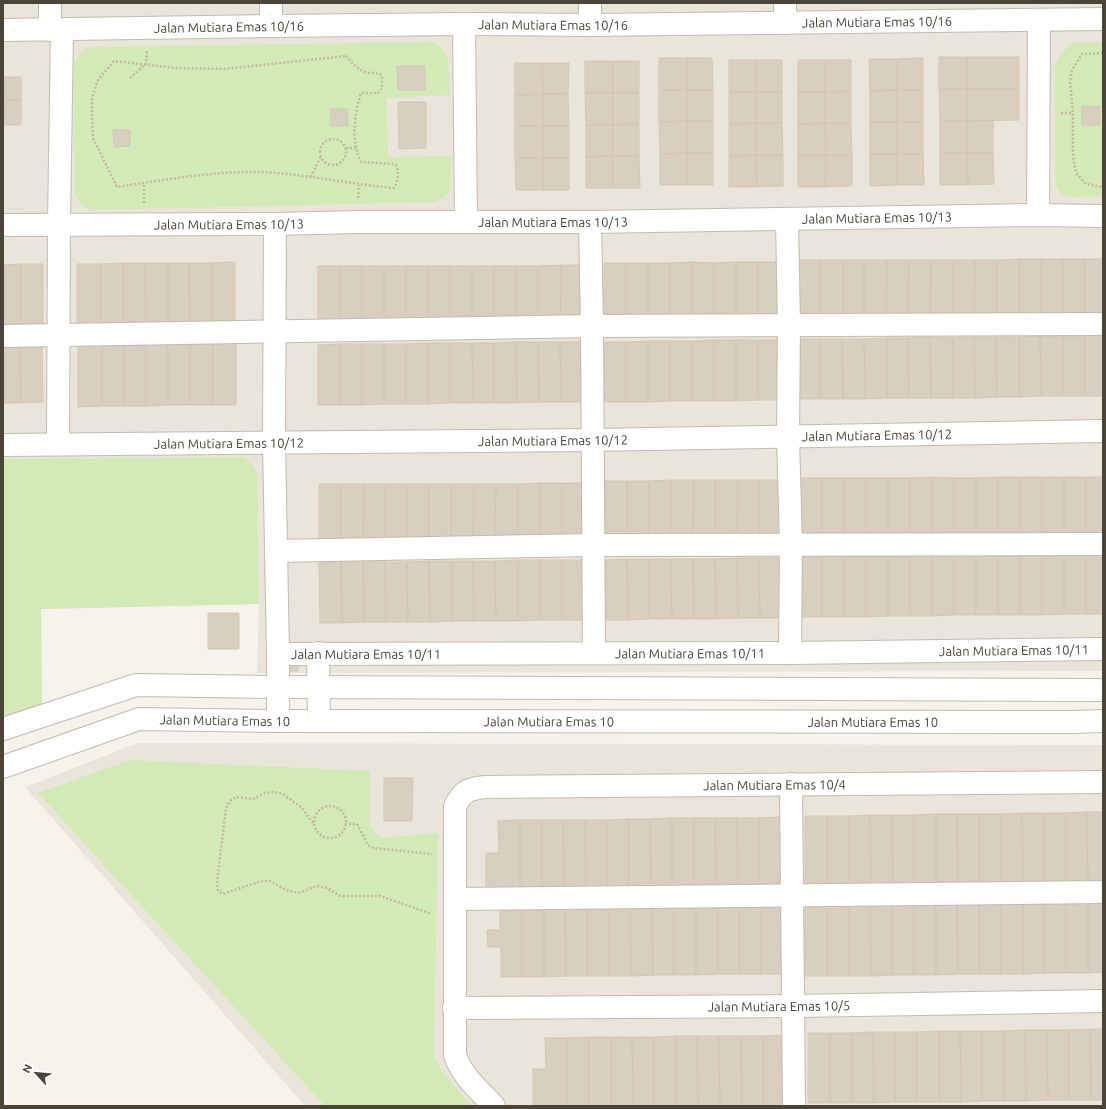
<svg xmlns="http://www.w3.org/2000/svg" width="1106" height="1109" font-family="Ubuntu,sans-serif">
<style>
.residential{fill:#eae5da}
.green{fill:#d2eab5}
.building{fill:#d8cfc1;stroke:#d3c7b4}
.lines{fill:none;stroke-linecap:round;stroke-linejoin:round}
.minor-casing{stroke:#c2bbae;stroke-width:24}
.path{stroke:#c4b79f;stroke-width:2.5;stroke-dasharray:2 2;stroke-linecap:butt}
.minor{stroke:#fff;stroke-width:22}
.labels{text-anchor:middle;stroke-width:3;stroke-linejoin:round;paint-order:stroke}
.street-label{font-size:13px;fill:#4b4439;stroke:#fff}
</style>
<rect width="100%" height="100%" fill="#f6f3ec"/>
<path class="residential" d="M3 3H1103V671L257 673 259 604 41 609 3 716Z
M138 743 1103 745V1106H305L25 787Z"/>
<path class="green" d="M435 42 441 47 448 57 450 95 387 98 388 157 451 156 450 191 444 198 433 202 91 210 80 203 75 196 73 66 79 55 86 47Z
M1103 42V196L1070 197 1060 194 1055 183V65L1062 53 1072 43Z
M244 457 252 465 257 473 259 604 41 609 42 705 3 716V459Z
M130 760 370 771V823L375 834 382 838 438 833 434 1057 443 1073 472 1106H325L38 793Z"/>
<path class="building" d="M939 57H967V89H939Z
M967 57H1019V89H967Z
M659 58H687V90H659Z
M687 58H712L713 90H687Z
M923 58V90H897V59Z
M869 59H897V90L870 91Z
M729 60H756V92H729Z
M756 60H782V92H756Z
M798 60H825V92H798Z
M825 60H851V91L825 92Z
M585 61H613V93H585Z
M613 61H639V93H613Z
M515 63H542L543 94 515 95Z
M542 63H569L568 94H543Z
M397 66H425V90H398Z
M3 77H21V100H3Z
M939 89H967V121H940Z
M967 89H1019V120L967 121Z
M659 90H687V121L659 122Z
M687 90H713V121H687Z
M897 90V122H870V91Z
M897 90H923V122H897Z
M851 91V123H825V92Z
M729 92H756V123L729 124Z
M756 92H782V123H756Z
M798 92H825V123L798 124Z
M585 93H613V125H586Z
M613 93H639V124L613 125Z
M543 94V126H515V95Z
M543 94H568L569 126H543Z
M3 100H21V125H3Z
M398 102H426V148L399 149Z
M1100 106V125H1082V107Z
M331 109H347L348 126H331Z
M993 120V153H967V121Z
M687 121V153L660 154 659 122Z
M687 121H713V153H687Z
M940 121H967V153H940Z
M870 122H897V154H870Z
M897 122H923V154H897Z
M756 123V155L729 156V124Z
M756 123H782L783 155H756Z
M825 123 826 155H798V124Z
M825 123H851L852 155H826Z
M639 124V156H613V125Z
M586 125H613V156L586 157Z
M515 126H543V158H515Z
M543 126H569V158H543Z
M113 130H130V146L114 147Z
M687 153V185H660V154Z
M687 153H713V185H687Z
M940 153H967L968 185H940Z
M967 153H993L994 184 968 185Z
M870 154H897V185L870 186Z
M897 154H923L924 185H897Z
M756 155H783V186L757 187Z
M756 155 757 187H729V156Z
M798 155H826L825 187H798Z
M826 155H852V186L825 187Z
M613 156V188H586V157Z
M613 156H639L640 188H613Z
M515 158H543V190H516Z
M543 158H569V190H543Z
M1019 259V319L997 320V260Z
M1019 259H1041V320L1019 319Z
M1041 259H1063V320H1041Z
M1063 259H1085V319L1063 320Z
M1085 259H1103V319H1085Z
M799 260H820V321L798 320Z
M820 260H843V320L820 321Z
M843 260H864V320H843Z
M864 260H887L886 320H864Z
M887 260H909L908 320H886Z
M909 260H931L930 320H908Z
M931 260H953V320H930Z
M953 260H975L974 320H953Z
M975 260H997V320H974Z
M235 262V325L212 326V263Z
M692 262 714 263V323H692Z
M692 262V323H670V263Z
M736 262H758V322L736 323Z
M736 262V323H714V263Z
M758 262H780V323L758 322Z
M123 263H145L146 326H123Z
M123 263V326L101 327V264Z
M145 263H168V326H146Z
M168 263H189L190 326H168Z
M189 263H212V326H190Z
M604 263H626V323H604Z
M626 263H648V323H626Z
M648 263H670V323H648Z
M21 264V325H3V265Z
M21 264H43V324L21 325Z
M77 264H101V327H77Z
M561 265 560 326H538V266Z
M561 265H582V326H560Z
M318 266H340V327H318Z
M340 266H362V326L340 327Z
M362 266H384V326H362Z
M384 266H406V326H384Z
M406 266H428V326H406Z
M428 266H450V326H428Z
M450 266H472V326H450Z
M472 266H494V326H472Z
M494 266H516V326H494Z
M516 266H538V326H516Z
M1040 336H1063V396H1041Z
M1040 336 1041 396 1019 397V337Z
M1063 336H1085V396H1063Z
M1085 336H1103V396H1085Z
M930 337 931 398H909L908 338Z
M930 337 953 338V398H931Z
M974 337 975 398H953V338Z
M974 337H996L997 397 975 398Z
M996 337H1019V397H997Z
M887 338V398L865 399 864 339Z
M887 338H908L909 398H887Z
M798 339H820V399H799Z
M820 339H842L843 399H820Z
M842 339H864L865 399H843Z
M714 340V401H692V341Z
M714 340H736V401H714Z
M736 340H758V400L736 401Z
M758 340H780L781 400H758Z
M648 341H670V401L648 402Z
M648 341V402H626V342Z
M670 341H692V401H670Z
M42 342 43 402 21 403 20 343Z
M146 342V406H124V343Z
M146 342 168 343V405L146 406Z
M190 342H213V405H190Z
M190 342V405H168V343Z
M213 342H236V405H213Z
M516 342 517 403H494V343Z
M516 342H538L539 402 517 403Z
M538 342H560L561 402H539Z
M560 342H582L583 402H561Z
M604 342H626V402H604Z
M3 343H20L21 403H3Z
M78 343H102V406L78 407Z
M102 343H124V406H102Z
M428 343V404H406V344Z
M428 343H450V403L428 404Z
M450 343H472L473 403H450Z
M472 343H494V403H473Z
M340 344V405H318V345Z
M340 344H362V405H340Z
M362 344H384V404L362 405Z
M384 344H406V404H384Z
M932 477V538H910V478Z
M932 477 954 478V538H932Z
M998 477H1020V538H998Z
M998 477V538H976V478Z
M1020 477H1042V538H1020Z
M1042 477H1064V538H1042Z
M1064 477H1086V537L1064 538Z
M1086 477H1103V537H1086Z
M800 478H822V538L800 539Z
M822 478H844V538H822Z
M844 478H866V538H844Z
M866 478H888V538H866Z
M888 478H910V538H888Z
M954 478H976V538H954Z
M671 480H694L693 541H671Z
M671 480V541H649V481Z
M694 480H715V541H693Z
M715 480H738L737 541H715Z
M738 480H759V540L737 541Z
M759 480H781V540H759Z
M605 481H627V541H605Z
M627 481H649V541H627Z
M540 483V543L518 544V484Z
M540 483H562V544L540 543Z
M562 483H584V544H562Z
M319 484H341V545L319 544Z
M341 484H364L363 544 341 545Z
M364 484H385V544H363Z
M385 484H407V544H385Z
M407 484H429V544H407Z
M429 484H451V544H429Z
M451 484H474L473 544H451Z
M474 484H496L495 544H473Z
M496 484H518V544H495Z
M1020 554V615H998V555Z
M1020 554H1042V615H1020Z
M1042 554H1064V614L1042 615Z
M1064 554H1086V614H1064Z
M1086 554H1103V614H1086Z
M954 555H976V615H954Z
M954 555V615L932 616V556Z
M976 555H998V615H976Z
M866 556H888V616L866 617Z
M866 556V617H844V557Z
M888 556H910V616H888Z
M910 556H932V616H910Z
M799 557H822V617H800Z
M822 557H844V617H822Z
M737 558H759L760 618H738Z
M737 558 738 618 716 619 715 559Z
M759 558H781L782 618H760Z
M627 559 628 620H606L605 560Z
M627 559H649V619L628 620Z
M649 559H671L672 619H649Z
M671 559H693L694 619H672Z
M693 559H715L716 619H694Z
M518 560V621H496L495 561Z
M518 560H540V620L518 621Z
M540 560H562V620H540Z
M562 560H584V620H562Z
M429 561 430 622H408L407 562Z
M429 561H452V621L430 622Z
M452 561H473L474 621H452Z
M473 561H495L496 621H474Z
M341 562 342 623H320L319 563Z
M341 562H363L364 622 342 623Z
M363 562H385L386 622H364Z
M385 562H407L408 622H386Z
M208 613H239V649H208Z
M298 658V671H287V659Z
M384 778H413L412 821H384Z
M1087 812 1088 883H1066V813Z
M1087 812H1103V883H1088Z
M1022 813 1023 884H1001V814Z
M1022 813H1044V884H1023Z
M1044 813H1066V883L1044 884Z
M936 814V885H914V815Z
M936 814H957L958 885H936Z
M957 814H979V884L958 885Z
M979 814H1001V884H979Z
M870 815H892L893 885 871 886Z
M870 815 871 886H849V816Z
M892 815H914V885H893Z
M805 816H827V886H805Z
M827 816H849V886H827Z
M781 817V888H759V818Z
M672 818V889H651L650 819Z
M672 818H694V889H672Z
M694 818H715L716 888 694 889Z
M715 818H737L738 888H716Z
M737 818H759V888H738Z
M629 819V889L607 890V820Z
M629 819H650L651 889H629Z
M520 820H542V891H520Z
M520 820V891H486V853H499L498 821Z
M542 820H563L564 890 542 891Z
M563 820H585L586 890H564Z
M585 820H607V890H586Z
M1088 902V973H1066V903Z
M1088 902H1103V972L1088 973Z
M761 903H783V974H761Z
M761 903V974H739V904Z
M1001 903H1023V974H1001Z
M1001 903V974H979V904Z
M1023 903H1044V973L1023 974Z
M1044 903H1066V973H1044Z
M696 904H718V974L696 975Z
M696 904V975H674V905Z
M718 904H739V974H718Z
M936 904V975H914V905Z
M936 904H957L958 974 936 975Z
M957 904H979V974H958Z
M587 905V976H566L565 906Z
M587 905H609V976H587Z
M609 905H630L631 976H609Z
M630 905H652L653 975 631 976Z
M652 905H674V975H653Z
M827 905V976H805V906Z
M827 905H849V976H827Z
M849 905H870L871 976H849Z
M870 905H892V975L871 976Z
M892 905H914V975H892Z
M522 906H544V977H522Z
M522 906V977H501V947H488L487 930H500V907Z
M544 906H565L566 976 544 977Z
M1090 1029 1091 1100H1069V1030Z
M1090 1029H1103V1100H1091Z
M1025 1030 1026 1101H1004V1031Z
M1025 1030H1047L1048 1100 1026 1101Z
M1047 1030H1069V1100H1048Z
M939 1031V1102H917V1032Z
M939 1031H960L961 1102H939Z
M960 1031H982V1101L961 1102Z
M982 1031H1004V1101H982Z
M873 1032H895V1102L874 1103Z
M873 1032 874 1103H852V1033Z
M895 1032H917V1102H895Z
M808 1033H830V1103H808Z
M830 1033H852V1103H830Z
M784 1035 785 1106H763V1036Z
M676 1036V1106H654V1037Z
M676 1036H697L698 1106H676Z
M697 1036H719L720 1106H698Z
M719 1036H741L742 1106H720Z
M741 1036H763V1106H742Z
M589 1037V1106H567V1038Z
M589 1037H611V1106H589Z
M611 1037H632L633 1106H611Z
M632 1037H654V1106H633Z
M545 1038H567V1106H533V1069H546Z"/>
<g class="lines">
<g class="minor-casing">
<g id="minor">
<path d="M271 3V26"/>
<path d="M785 23V3"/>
<path d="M464 24 466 222"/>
<path d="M590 25V3"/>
<path id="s1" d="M3 30 271 26 464 24 590 25 1103 19"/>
<path d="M50 30V3"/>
<path d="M1038 215 1039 20"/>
<path d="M787 219 789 325 788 437 791 545 790 653"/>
<path d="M590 222 592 326 594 653"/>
<path d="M275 224 274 443 278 654V721"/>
<path id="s2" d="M3 225 275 224 358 222H590L1038 215 1103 216"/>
<path d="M3 336 592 326 1103 324"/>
<path d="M58 444 59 224 62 29"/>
<path id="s3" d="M3 445 593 440 1103 431"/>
<path d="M276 551 594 545 1103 544"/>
<path d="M318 653 319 721"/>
<path id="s4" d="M278 654 790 653 1103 649"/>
<path d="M3 729 136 685 277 687 1103 690"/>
<path id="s5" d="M3 767 139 719 278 721 1072 722 1103 721"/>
<path d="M791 784 794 1106"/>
<path d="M455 899 1103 892"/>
<path id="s6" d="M454 1008 794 1006 1103 1001"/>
<path id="s7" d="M494 1106C479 1090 462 1076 455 1055V807C462 791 468 789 485 787L1103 782"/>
</g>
</g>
<path class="path" d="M1103 53 1082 54 1072 70 1070 82 1073 113V156L1076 173 1086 184 1103 187
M346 56C352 63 359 71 369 73 374 73 377 73 382 75V88L378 93H361C354 115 351 141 361 162L395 164C400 170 398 182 394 188 349 184 305 174 260 172 213 171 164 180 117 187L93 138 92 116V98L98 80 114 61 176 68 224 69Z
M130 78 146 64 147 50
M1061 113H1073
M320 152a13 13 0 1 1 26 0a13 13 0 1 1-26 0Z
M346 148H355
M311 177 321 156
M358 198 359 185
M144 203V183
M314 822a16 16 0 1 1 32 0a16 16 0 1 1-32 0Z
M313 823 302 808 283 794 274 792 265 793 253 799 236 797 230 801 226 808 217 882 218 891 223 894 261 881H270L286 890 298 893 317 886 327 888 340 896H380L432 914
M345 824H357L368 845 374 848 432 854"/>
<use href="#minor" class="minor"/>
</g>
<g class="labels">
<g class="street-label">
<text dy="5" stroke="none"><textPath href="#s1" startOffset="874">Jalan Mutiara Emas 10/16</textPath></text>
<text dy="5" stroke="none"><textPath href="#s1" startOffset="550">Jalan Mutiara Emas 10/16</textPath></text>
<text dy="5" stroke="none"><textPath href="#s1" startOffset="226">Jalan Mutiara Emas 10/16</textPath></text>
<text dy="5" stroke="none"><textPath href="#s2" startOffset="874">Jalan Mutiara Emas 10/13</textPath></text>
<text dy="5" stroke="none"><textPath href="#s2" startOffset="550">Jalan Mutiara Emas 10/13</textPath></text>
<text dy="5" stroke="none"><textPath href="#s2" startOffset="226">Jalan Mutiara Emas 10/13</textPath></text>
<text dy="5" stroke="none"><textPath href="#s3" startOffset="874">Jalan Mutiara Emas 10/12</textPath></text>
<text dy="5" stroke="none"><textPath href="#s3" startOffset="550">Jalan Mutiara Emas 10/12</textPath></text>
<text dy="5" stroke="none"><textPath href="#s3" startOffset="226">Jalan Mutiara Emas 10/12</textPath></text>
<text dy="5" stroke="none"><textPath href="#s4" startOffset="736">Jalan Mutiara Emas 10/11</textPath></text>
<text dy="5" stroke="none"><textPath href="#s4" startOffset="88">Jalan Mutiara Emas 10/11</textPath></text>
<text dy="5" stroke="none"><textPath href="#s4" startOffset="412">Jalan Mutiara Emas 10/11</textPath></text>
<text dy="5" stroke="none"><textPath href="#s5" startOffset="230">Jalan Mutiara Emas 10</textPath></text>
<text dy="5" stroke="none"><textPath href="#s5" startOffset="554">Jalan Mutiara Emas 10</textPath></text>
<text dy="5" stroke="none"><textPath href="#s5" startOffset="878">Jalan Mutiara Emas 10</textPath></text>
<text dy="5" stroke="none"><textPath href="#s7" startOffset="641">Jalan Mutiara Emas 10/4</textPath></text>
<text dy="5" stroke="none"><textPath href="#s6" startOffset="325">Jalan Mutiara Emas 10/5</textPath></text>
</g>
</g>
<rect width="1106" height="1109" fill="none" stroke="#4b4439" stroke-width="8"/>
<g transform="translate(36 1073) rotate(297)" stroke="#ffffff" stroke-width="3" paint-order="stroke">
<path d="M0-3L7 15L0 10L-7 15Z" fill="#4b4439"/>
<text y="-6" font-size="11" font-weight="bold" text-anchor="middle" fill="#4b4439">N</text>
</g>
</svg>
